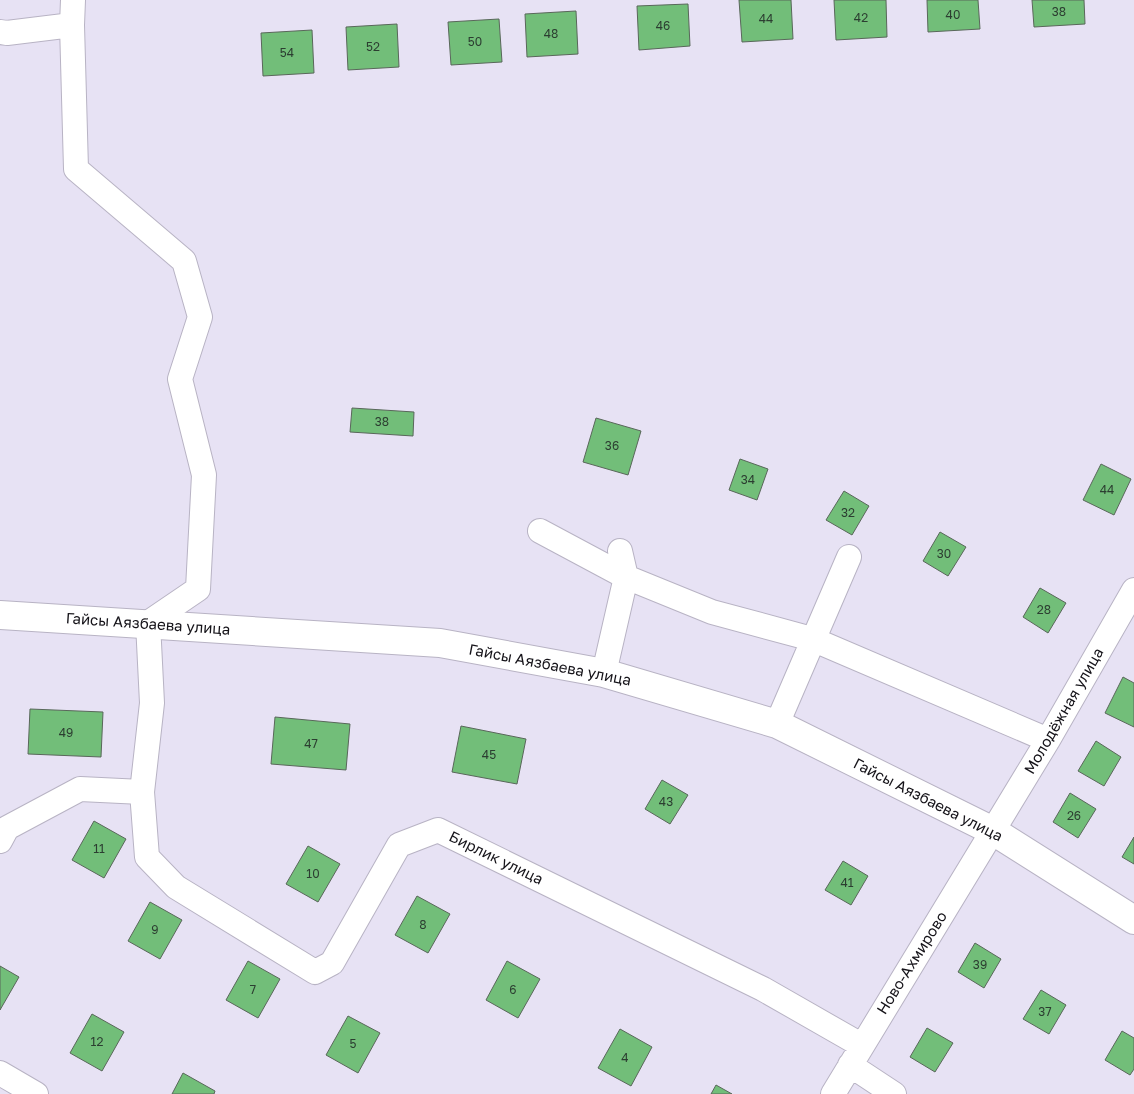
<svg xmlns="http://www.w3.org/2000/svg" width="1134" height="1094" font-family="'Golos Text',sans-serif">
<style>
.building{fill:#72be79;stroke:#59675a}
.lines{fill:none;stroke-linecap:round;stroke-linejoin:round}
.minor-casing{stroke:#b8b3c4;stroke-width:26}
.highway-casing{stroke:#b8b3c4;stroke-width:30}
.minor{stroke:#fff;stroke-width:24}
.highway{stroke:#fff;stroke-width:28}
.labels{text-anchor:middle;stroke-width:4;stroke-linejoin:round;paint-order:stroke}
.number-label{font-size:12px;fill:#2c3e31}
.street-label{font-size:15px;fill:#151319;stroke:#fff}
</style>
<rect width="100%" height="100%" fill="#e7e2f4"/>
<path class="building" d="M739 0H791L793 39 742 42Z
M834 0H886L887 37 836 40Z
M927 0H978L980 29 928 32Z
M1032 0H1084L1085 24 1034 27Z
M688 4 690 46 639 50 637 6Z
M576 11 578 54 527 57 525 14Z
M499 19 502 62 451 65 448 22Z
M397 24 399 67 348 70 346 27Z
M312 30 314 73 263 76 261 33Z
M352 408 414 412 413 436 350 432Z
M596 418 641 431 628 475 583 462Z
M740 459 768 469 757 500 729 490Z
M1101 464 1131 479 1114 515 1083 500Z
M844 491 869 506 852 535 826 520Z
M940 532 966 547 948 576 923 561Z
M1040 588 1066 603 1048 633 1023 617Z
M1123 677 1134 683V727L1105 713Z
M30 709 103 712 101 757 28 754Z
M275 717 350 724 346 770 271 764Z
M461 726 526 739 517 784 452 772Z
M1096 741 1121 757 1104 786 1078 771Z
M662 780 688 795 670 824 645 809Z
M1070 793 1096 809 1078 838 1053 822Z
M94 821 126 839 104 878 72 860Z
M1134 837V864L1122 857Z
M308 846 340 864 318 902 286 884Z
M843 861 868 876 851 905 825 890Z
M417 896 450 914 428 953 395 935Z
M150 902 182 920 160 959 128 941Z
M975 943 1001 959 984 988 958 972Z
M248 961 280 979 258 1018 226 1000Z
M507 961 540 979 518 1018 486 1000Z
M0 966 19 977 0 1010Z
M1041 990 1066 1005 1049 1034 1023 1019Z
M92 1014 124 1032 102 1071 70 1053Z
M348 1016 380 1033 358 1073 326 1055Z
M927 1028 953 1043 935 1072 910 1057Z
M620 1029 652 1047 631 1086 598 1068Z
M1122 1031 1134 1038V1069L1130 1075 1105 1060Z
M183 1073 215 1091 214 1094H172Z
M716 1085 732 1094H711Z"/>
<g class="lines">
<g class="minor-casing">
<path id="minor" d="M73 0 72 25 76 169 184 261 200 317 180 379 204 475 198 589 148 623 152 703 142 792 147 857 176 887 315 972 332 963 399 845 438 830 763 989 861 1045
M0 32 7 33 72 25
M540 531 626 577 712 612 812 639 1048 740
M604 673 626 577 620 551
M777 724 849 557
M0 841 7 828 80 789 142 792
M850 1065 894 1094
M0 1073 36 1094
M833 1094 1048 740 1134 590"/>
</g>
<g class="highway-casing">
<path id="highway" d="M0 615 440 643 604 673 777 724 993 831 1134 920"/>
</g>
<use href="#minor" class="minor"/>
<use href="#highway" class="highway"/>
</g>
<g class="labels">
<g class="number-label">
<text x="1059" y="16">38</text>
<text x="953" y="19">40</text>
<text x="861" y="22">42</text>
<text x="766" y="23">44</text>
<text x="663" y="30">46</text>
<text x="551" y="38">48</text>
<text x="475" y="46">50</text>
<text x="373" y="51">52</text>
<text x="287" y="57">54</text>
<text x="382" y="426">38</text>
<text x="612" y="450">36</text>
<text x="748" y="484">34</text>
<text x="1107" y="494">44</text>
<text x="848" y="517">32</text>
<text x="944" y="558">30</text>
<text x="1044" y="614">28</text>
<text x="66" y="737">49</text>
<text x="311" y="748">47</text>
<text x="489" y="759">45</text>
<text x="666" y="806">43</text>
<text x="1074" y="820">26</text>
<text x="99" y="853">11</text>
<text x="313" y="878">10</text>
<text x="847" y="887">41</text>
<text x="423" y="929">8</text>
<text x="155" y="934">9</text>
<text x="980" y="969">39</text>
<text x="253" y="994">7</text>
<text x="513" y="994">6</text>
<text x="1045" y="1016">37</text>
<text x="97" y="1046">12</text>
<text x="353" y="1048">5</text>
<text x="625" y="1062">4</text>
</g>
<g class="street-label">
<text transform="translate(148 624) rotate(4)" y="5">Гайсы Аязбаева улица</text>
<text transform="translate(550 665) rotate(11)" y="5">Гайсы Аязбаева улица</text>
<text transform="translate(1064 711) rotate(-60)" y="5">Молодёжная улица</text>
<text transform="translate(928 800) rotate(27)" y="5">Гайсы Аязбаева улица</text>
<text transform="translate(496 858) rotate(26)" y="5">Бирлик улица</text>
<text transform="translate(912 963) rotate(-58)" y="5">Ново-Ахмирово</text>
</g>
</g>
</svg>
